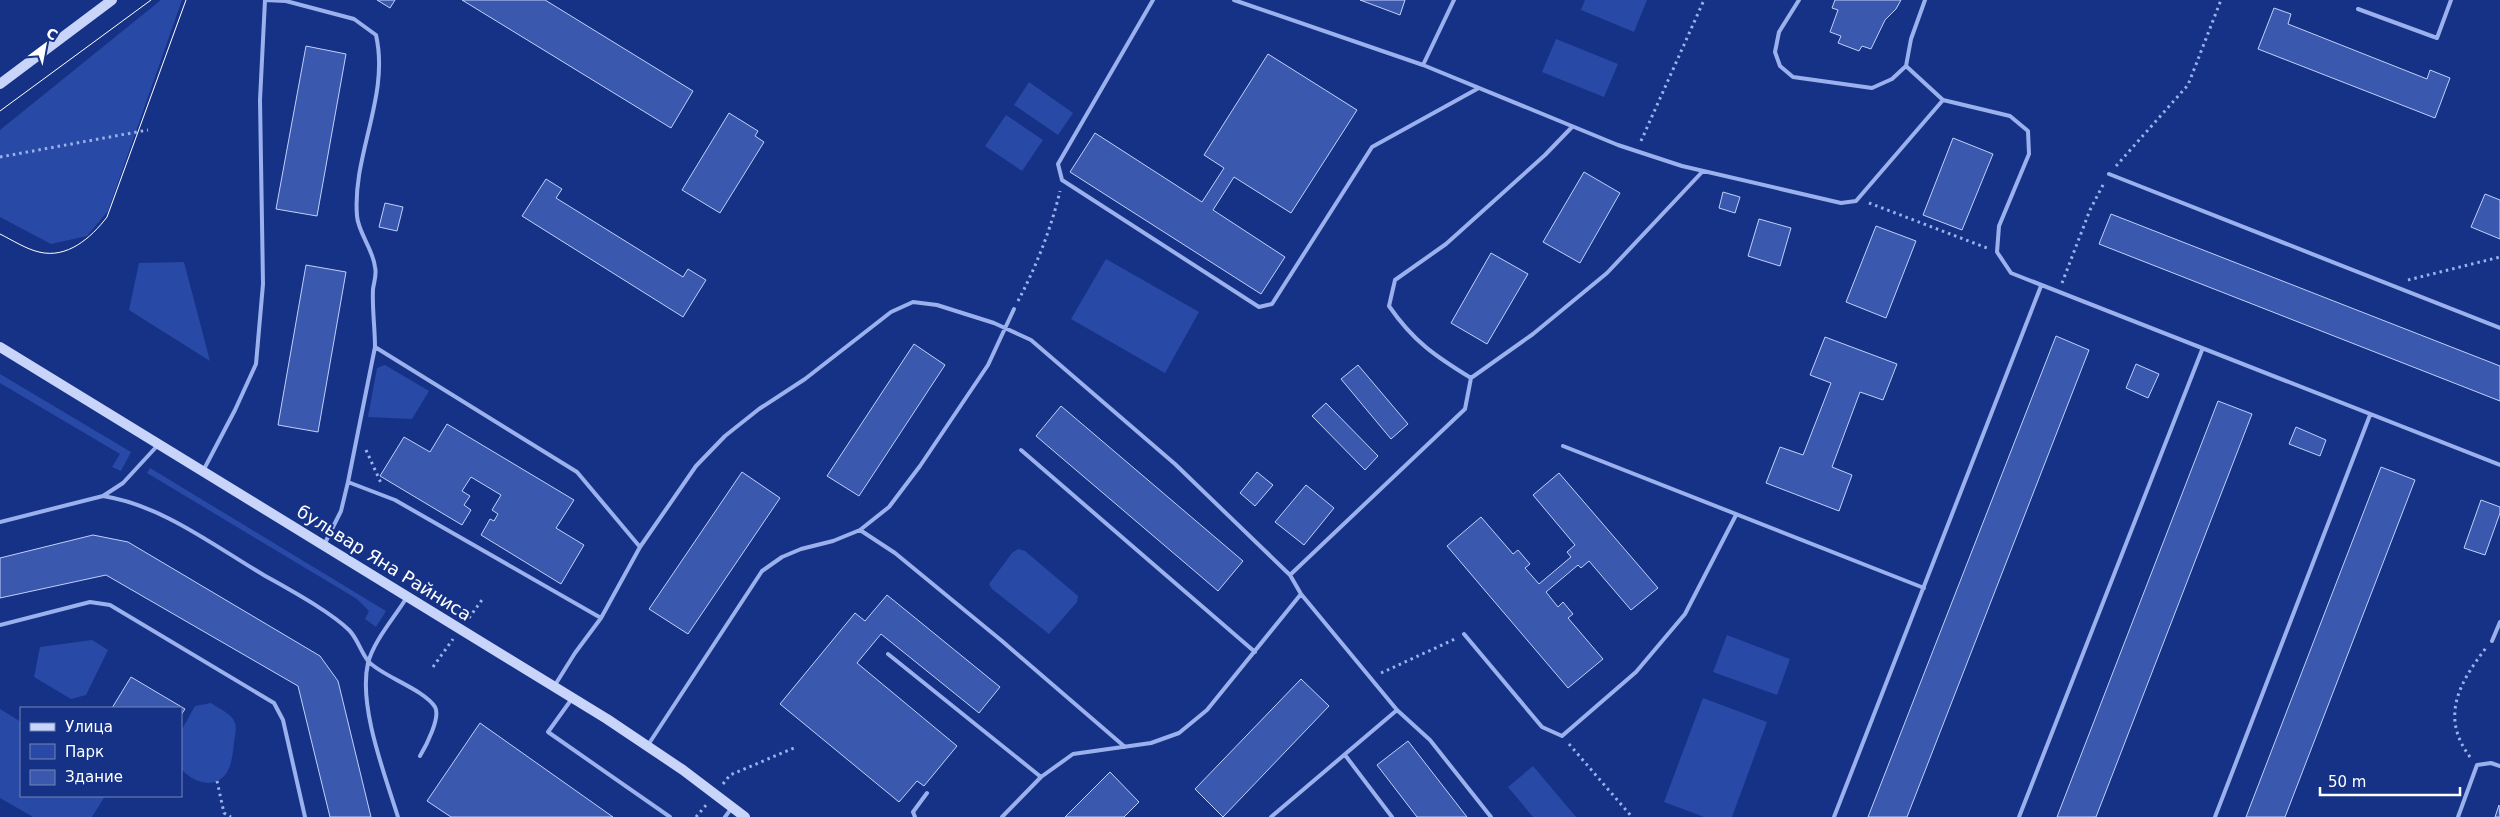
<svg xmlns="http://www.w3.org/2000/svg" width="2500" height="817" font-family="'DejaVu Sans',sans-serif">
<style>
.green{fill:#2849a5}
.building{fill:#3a58ae;stroke:#c1d0fa}
.lines{fill:none;stroke-linecap:round;stroke-linejoin:round}
.path{stroke:#9bb1ee;stroke-width:3;stroke-dasharray:2.5 4;stroke-linecap:butt}
.lane{stroke:#9bb1ee;stroke-width:4}
.secondary{stroke:#c8d4fa;stroke-width:10}
.tram{stroke:#fff;stroke-width:1}
.labels{text-anchor:middle;stroke-width:4.5;stroke-linejoin:round;paint-order:stroke}
.street-label{font-size:18px;fill:#fff;stroke:#163286}
</style>
<rect width="100%" height="100%" fill="#163286"/>
<path class="green" d="M161 0H182L108 211 87 236 51 244 0 217V130Z
M1585 0H1647L1634 32 1581 10Z
M1556 39 1618 64 1604 97 1542 72Z
M1029 82 1073 113 1058 135 1014 105Z
M1006 115 1043 140 1022 171 985 146Z
M1106 259 1199 312 1165 373 1071 319Z
M184 262 210 361 129 310 139 263Z
M385 365 429 391 412 419 368 417 377 368Z
M0 374 131 452 121 471 112 467 120 454 0 383Z
M150 468 386 611 376 627 365 619 369 611 357 599 147 473Z
M1018 549 1025 551 1078 596 1077 602 1049 634 992 589 989 584 1012 553Z
M1727 635 1790 659 1777 695 1713 672Z
M92 640 108 650 86 695 71 699 34 677 40 647Z
M1703 698 1767 722 1732 817H1704L1664 802Z
M211 703C218 708 228 712 233 719 238 726 235 735 234 742 233 752 232 767 225 775 212 790 192 781 181 769V731L195 706Z
M0 709 21 722V796H105L92 817H33L0 798Z
M1533 766 1576 817H1533L1508 787Z"/>
<path class="building" d="M377 0H395L390 8Z
M462 0H545L693 91 671 128Z
M1360 0H1405L1400 15Z
M1835 0H1901L1896 9 1885 20 1871 49 1862 46 1859 51 1838 43 1841 36 1830 32 1838 10 1832 8Z
M2274 8 2291 14 2288 24 2427 79 2430 70 2450 78 2435 118 2258 49Z
M306 46 346 54 317 216 276 209Z
M1268 54 1357 110 1291 213 1234 177 1213 210 1285 257 1261 294 1070 172 1095 133 1202 202 1224 168 1204 155Z
M729 113 758 131 755 136 764 142 720 213 682 190Z
M1953 138 1993 154 1962 230 1923 215Z
M1584 172 1620 193 1580 263 1543 242Z
M546 179 562 189 556 198 683 277 688 269 706 280 683 317 522 216Z
M1723 192 1740 197 1735 213 1719 208Z
M2485 194 2500 200V239L2471 227Z
M385 203 403 207 397 231 379 227Z
M2111 214 2500 366V401L2099 244Z
M1759 219 1791 228 1780 266 1748 256Z
M1876 226 1916 241 1886 318 1846 302Z
M1491 253 1528 274 1487 344 1451 323Z
M306 265 346 272 318 432 278 425Z
M2056 336 2089 350 1907 817H1868Z
M1825 337 1897 364 1883 400 1860 392 1832 467 1852 475 1839 511 1766 483 1780 447 1803 455 1831 383 1810 375Z
M914 344 945 365 859 496 827 476Z
M2136 364 2159 374 2148 398 2126 388Z
M1358 365 1408 424 1391 439 1341 379Z
M2218 401 2252 414 2096 817H2057Z
M1326 403 1378 456 1365 470 1312 416Z
M1061 406 1243 561 1218 591 1036 436Z
M447 424 574 500 556 528 584 545 561 584 481 535 490 519 494 521 498 514 492 510 501 495 471 477 462 491 470 496 464 505 471 510 462 525 380 476 404 437 430 452Z
M2296 427 2326 440 2320 456 2289 444Z
M2381 467 2415 480 2285 817H2246Z
M742 472 780 498 688 634 649 609Z
M1257 472 1273 485 1255 506 1240 493Z
M1559 473 1658 588 1631 610 1589 561 1581 568 1578 565 1546 592 1558 607 1563 602 1573 614 1568 618 1603 659 1568 688 1447 546 1481 517 1513 554 1518 550 1530 564 1525 568 1539 584 1571 557 1567 552 1575 545 1533 495Z
M1306 485 1334 508 1304 545 1275 522Z
M2481 500 2500 507V513L2485 555 2464 548Z
M93 535 128 542 320 656 338 681 371 817H330L298 686 106 575 0 598V558Z
M887 595 1000 687 979 713 881 634 857 663 957 746 924 786 917 781 899 802 780 704 855 613 865 621Z
M131 677 185 709 181 715V708H112Z
M1301 679 1329 706 1223 817 1195 789Z
M480 723 613 817H451L427 801Z
M1408 741 1467 817H1417L1377 765Z
M1110 772 1139 802 1124 817H1065Z
M2499 805 2500 817H2495Z"/>
<g class="lines">
<path class="path" d="M1641 141 1704 0
M0 157 148 130
M2116 166 2188 85 2221 0
M1869 203 1987 248
M2408 280 2500 257
M2062 283 2090 210 2104 183
M1018 301C1036 267 1051 229 1060 191
M366 450 381 483
M469 618 484 597
M433 667 453 639
M1381 673 1455 639
M1569 744 1632 817
M2470 757C2440 717 2459 683 2486 648
M217 781 224 813 231 817
M723 784 730 775 794 748
M696 817 707 804"/>
<path class="lane" d="M265 0 286 1 354 19 376 35C390 96 352 155 357 216 358 232 373 249 375 267 377 274 374 282 373 289 372 308 375 328 375 347L577 472 640 547
M1153 0 1058 164 1062 180 1259 307 1272 304 1372 147 1477 89
M1234 0 1423 65 1618 145 1682 166 1841 203 1856 201 1943 100 2010 116 2028 131 2029 154 1999 226 1997 252 2011 273 2500 465
M1799 0 1779 32 1775 52 1780 66 1793 77 1872 88 1892 79 1906 66 1911 39 1925 0
M2358 9 2437 38 2451 0
M1423 65 1454 0
M1906 66 1943 100
M2109 174 2500 328
M1471 378C1435 356 1413 341 1389 306L1395 280 1446 244 1545 155 1572 127
M1563 446 1924 588
M1021 450 1255 652
M203 471 235 410 256 364 263 284 260 100 265 0
M348 482 375 347
M103 496C161 505 213 545 262 574 288 589 328 610 349 630 358 639 361 653 369 662 382 676 425 690 435 707 441 717 426 746 420 756
M0 522 103 496 123 483 158 445
M860 530 895 553 1002 641 1125 747
M324 545 341 511 348 482 395 500 601 618
M1290 575 1465 409 1471 378 1533 334 1607 273 1703 171
M0 625 90 602 110 605 274 703 283 720 305 817
M1464 634 1542 727 1562 736 1636 672 1685 614 1736 515
M2492 641 2500 622
M888 654 1041 777
M555 685 575 653 601 618 640 547 696 466 725 436 759 409 805 379 891 312 913 302 937 305 994 323 1031 340 1175 464 1290 575 1301 594 1397 710 1430 740 1491 817
M571 700 548 732 670 817
M648 745 762 571 782 557 801 549 833 541 860 530 889 507 920 466 988 365 1014 309
M1345 755 1392 817
M398 817C385 775 358 706 368 663 374 640 395 617 407 597
M725 817 731 809
M915 817 913 812 927 793
M1002 817 1041 777 1073 754 1151 743 1179 733 1207 710 1301 594
M1271 817 1397 710
M1834 817 2041 286
M2019 817 2202 350
M2215 817 2370 415
M2458 817 2477 765 2491 763 2500 766"/>
<path class="secondary" d="M0 84 112 0
M0 347 607 719 683 770 745 817"/>
<path class="tram" d="M0 111 151 0
M0 234C12 240 26 249 39 252 67 259 91 238 107 217L186 0"/>
</g>
<g class="labels">
<g class="street-label">
<text transform="translate(384 563) rotate(32)" y="6">бульвар Яна Райниса</text>
</g>
</g>
<rect x="20" y="707" width="162" height="90" fill="#163286" stroke="#7384b6"/>
<rect x="30" y="723" width="25" height="8" fill="#c8d4fa" stroke="#7384b6"/>
<text x="65" y="732" font-size="15" fill="#ffffff">Улица</text>
<rect x="30" y="744" width="25" height="15" fill="#2849a5" stroke="#7384b6"/>
<text x="65" y="757" font-size="15" fill="#ffffff">Парк</text>
<rect x="30" y="770" width="25" height="15" fill="#3a58ae" stroke="#7384b6"/>
<text x="65" y="782" font-size="15" fill="#ffffff">Здание</text>
<g transform="translate(45 45) rotate(32)" stroke="#163286" stroke-width="4" paint-order="stroke">
<path d="M0-4L9 19L0 12L-9 19Z" fill="#ffffff"/>
<text y="-8" font-size="14" font-weight="bold" text-anchor="middle" fill="#ffffff">С</text>
</g>
<path d="M2320 787v8h140v-8" fill="none" stroke="#ffffff" stroke-width="2.5"/>
<text x="2328" y="787" font-size="15" fill="#ffffff" stroke="#163286" stroke-width="4" paint-order="stroke">50 m</text>
</svg>
